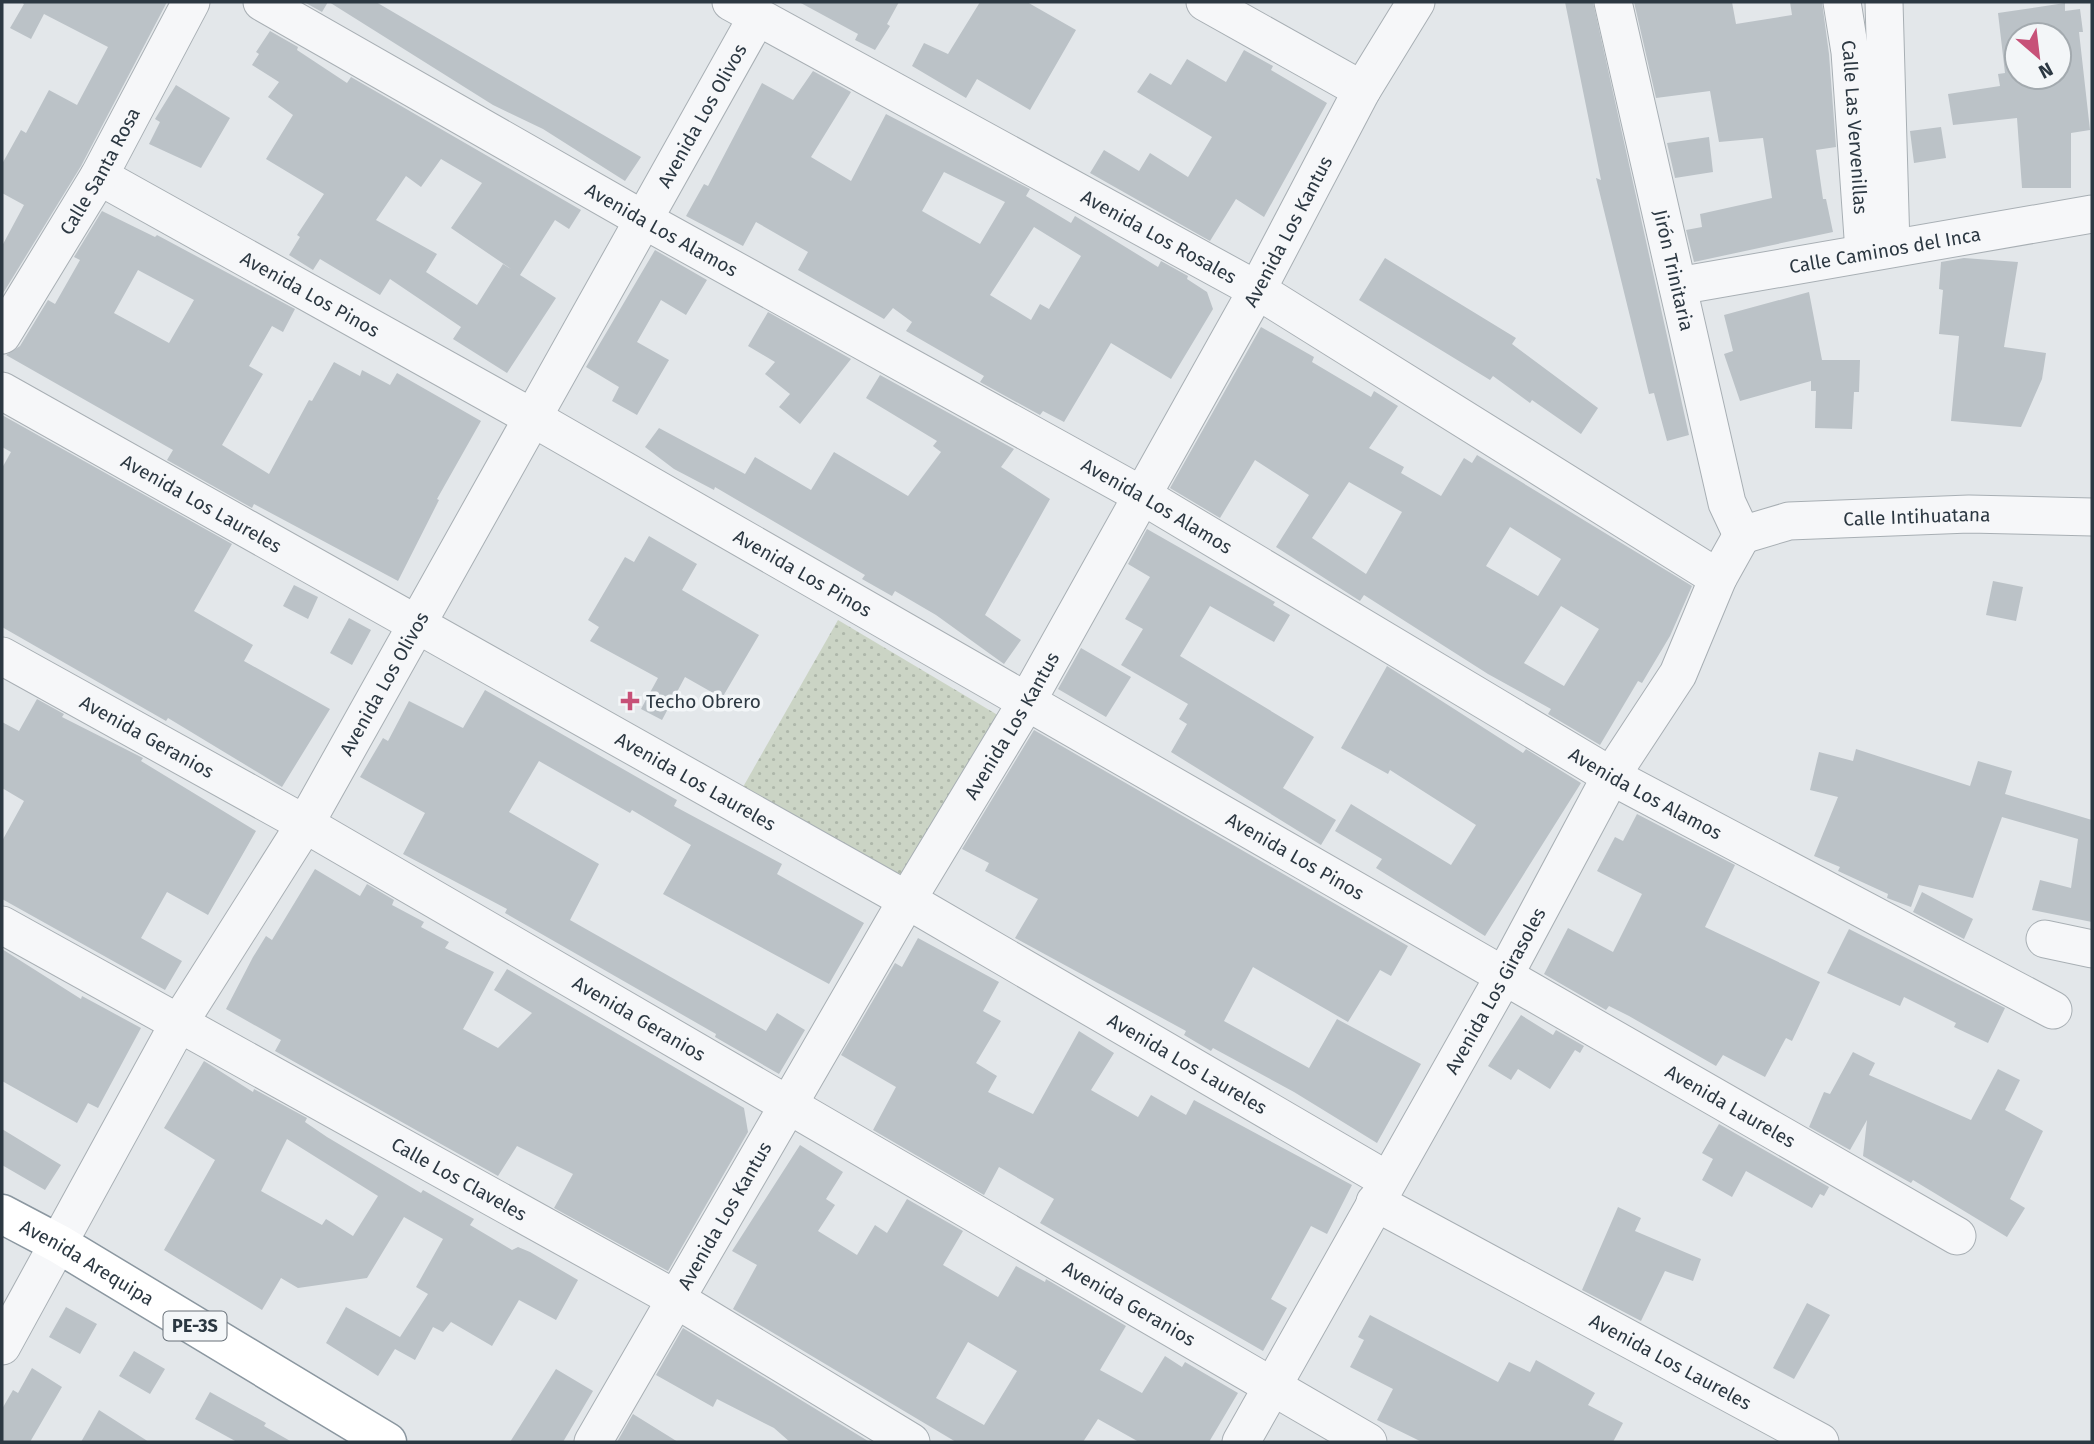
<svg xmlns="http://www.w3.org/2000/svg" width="2094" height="1444" font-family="'Fira Sans',sans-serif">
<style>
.park{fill:url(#park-dots)}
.building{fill:#bbc2c7;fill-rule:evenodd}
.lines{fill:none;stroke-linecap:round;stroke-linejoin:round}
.minor-casing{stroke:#a8afb4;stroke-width:39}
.highway-casing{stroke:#8b97a0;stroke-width:41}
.minor{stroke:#f6f7f9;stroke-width:37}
.highway{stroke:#fff;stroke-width:38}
.poi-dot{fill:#c75178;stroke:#f3f6f8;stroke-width:2.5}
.labels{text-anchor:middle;stroke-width:7;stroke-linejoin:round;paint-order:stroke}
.shield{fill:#f3f6f8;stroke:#687179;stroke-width:2}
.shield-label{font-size:18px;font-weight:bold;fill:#2c3842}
.street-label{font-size:19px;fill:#2c3842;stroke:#f3f6f8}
.poi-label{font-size:19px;fill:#2c3842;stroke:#f3f6f8;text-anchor:start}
</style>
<defs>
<pattern id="park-dots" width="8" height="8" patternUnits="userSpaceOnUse" patternTransform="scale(1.75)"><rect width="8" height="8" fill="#cbd4c5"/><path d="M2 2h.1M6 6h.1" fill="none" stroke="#aeb7aa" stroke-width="1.8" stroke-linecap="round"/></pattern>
</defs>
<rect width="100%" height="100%" fill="#e3e7ea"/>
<path class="park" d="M838 620 1001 717 906 880 743 787Z"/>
<path class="building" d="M21 2H167L81 166 2 295V246L24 205 2 193V164L21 130 26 133 49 90 77 105 108 47 44 14 31 39 10 28 24 4Z
M304 2H328L322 12Z
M329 2H376L641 157 625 181 543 129 493 105Z
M799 2H899L887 24 890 26 875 50 855 40 858 34Z
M980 2H1027L1076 30 1030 110 977 79 966 98 912 66 924 43 948 54Z
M1565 2H1593L1689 435 1667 441 1654 393 1649 394 1596 178 1601 180Z
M1634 2H1732L1736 24 1792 15 1790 2H1822L1829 54 1836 147 1816 150 1823 199H1826L1833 232 1694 262 1686 230 1702 227 1700 214 1772 198 1763 138 1719 142 1710 91 1656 98Z
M2065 3V11L2080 9 2083 32H2079L2090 130 2071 133V188H2022L2017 118 1953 125 1948 94 2000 86 1998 74 2005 73 1998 13ZM2017 35H2059V77H2017Z
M270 31 298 47 297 50 347 83 351 77 581 210 569 229 555 220 520 275 556 298 507 373 453 339 461 327 390 279 380 295 320 259 313 270 289 255 300 237 297 235 324 194 266 159 293 115 268 97 279 82 252 65 259 54 256 52ZM441 159 482 183 451 228 511 269 503 264 477 305 426 272 437 254 376 220 406 176 421 187Z
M1244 50 1273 66 1271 70 1327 103 1264 217 1236 199 1210 241 1090 173 1104 150 1139 171 1150 153 1188 177 1212 137 1137 92 1150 73 1171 85 1187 59 1226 82Z
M813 71 851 92 811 157 851 181 886 114 1030 189 1026 196 1071 223 1075 216 1158 267 1161 261 1188 276 1187 279 1207 292 1213 309 1171 379 1111 343 1064 422 1043 411 1040 415 980 382 984 376 906 331 912 322 893 308 884 319 798 270 808 252 756 222 743 246 686 216 704 184 708 186 762 83 793 100ZM944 172 1005 202 980 244 922 211ZM1034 227 1081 256 1049 309 1040 304 1031 320 990 295Z
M176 85 230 118 201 168 149 144 160 122 155 119Z
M1941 127 1946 158 1914 163 1910 131Z
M1709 137 1713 172 1675 178 1667 143Z
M102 211 155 237 157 235 295 309 283 332 272 326 249 366 263 374 222 445 269 474 309 400 312 401 334 362 360 376 362 370 390 385 397 373 481 421 437 499 439 500 398 581 254 504 252 508 167 460 173 450 6 355 20 346 48 300 55 304 80 260 74 257ZM138 270 194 300 169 343 114 313Z
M655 250 707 280 686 315 661 300 637 342 669 360 637 415 612 401 619 387 586 367Z
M1385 258 1516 338 1512 344 1598 408 1581 434 1532 400 1530 403 1493 376 1490 380 1359 300Z
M1964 258 2018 262 2004 347 2046 353 2042 379 2021 427 1951 421 1959 336 1939 334 1943 290 1939 289 1941 262Z
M1809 292 1822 360H1860L1859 392H1854L1852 429 1815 428 1816 391H1811V381L1740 401 1724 354 1733 351 1724 315Z
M768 312 851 359 800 424 779 407 790 394 765 374 775 362 748 346Z
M1261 327 1314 357 1312 362 1371 397 1374 391 1398 406 1369 448 1404 467 1401 473 1441 496 1464 458 1472 463 1477 455 1692 586 1670 636 1642 683 1638 681 1600 745 1548 714 1551 709 1488 674 1364 595 1360 601 1276 547 1309 495 1255 460 1220 518 1170 488ZM1349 482 1402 512 1366 574 1312 538ZM1510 527 1561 559 1538 596 1486 566ZM1561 606 1599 629 1564 686 1524 663Z
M880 375 1014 449 1001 467 1050 499 985 615 1021 640 1004 664 936 615 895 591 892 596 862 579 865 575 715 487 714 490 674 469 645 447 659 428 745 474 755 457 811 490 834 452 908 496 941 452 933 446 937 441 866 398Z
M2 415 232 544 194 611 253 645 244 661 330 709 282 787 168 718 166 721 2 627V468L11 452 2 447Z
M1147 529 1275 602 1273 605 1290 615 1274 642 1210 606 1180 656 1314 737 1283 788 1336 820 1321 845 1171 752 1187 724 1179 719 1188 704 1121 665 1143 629 1125 619 1150 577 1128 564Z
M649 536 697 564 682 590 759 635 722 698 685 677 662 720 641 709 658 678 590 641 599 627 588 620 625 557 634 562Z
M1993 581 2023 587 2016 621 1986 615Z
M294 585 318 597 308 619 283 606Z
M349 618 371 630 352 665 330 653Z
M1081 648 1131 677 1106 717 1058 689Z
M1387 666 1523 753 1526 749 1581 783 1485 936 1376 868 1382 859 1335 831 1351 804 1451 865 1476 825 1390 770 1388 774 1341 748Z
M485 690 677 800 674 806 782 864 777 874 864 923 829 984 663 894 691 845 632 810 630 813 539 761 509 812 599 864 570 920 766 1031 777 1013 805 1030 779 1074 715 1037 716 1034 505 913 507 909 403 854 425 813 360 777 383 738 388 741 409 701 463 728Z
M37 699 64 714 62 717 143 758 141 761 256 831 208 915 167 892 141 938 182 961 165 990 2 899V841L24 801 2 788V722L19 731Z
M1034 730 1408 946 1391 976 1380 970 1348 1022 1253 967 1224 1021 1309 1068 1337 1019 1421 1064 1377 1143 1294 1092 1213 1048 1211 1051 1184 1035 1186 1031 1015 938 1038 899 985 871 989 863 962 849Z
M1856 749 1970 786 1978 761 2012 771 2005 794 2092 820V922L2032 910 2040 880 2071 888 2078 839 2002 817 1973 898 1919 885 1911 907 1887 898 1888 894 1838 871 1840 867 1814 856 1838 797 1810 790 1819 752 1853 761Z
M1637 814 1735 865 1705 927 1820 982 1792 1041 1786 1038 1765 1077 1723 1055 1716 1066 1629 1016 1609 1006 1606 1010 1544 974 1568 928 1613 952 1642 894 1597 871 1615 837 1623 841Z
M315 869 360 896 367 884 394 900 392 905 424 922 421 927 449 942 445 948 494 972 463 1029 498 1048 532 1013 494 990 507 969 744 1108 748 1132 668 1271 554 1208 573 1174 517 1146 498 1176 275 1051 281 1040 226 1009 253 957 266 936 272 940Z
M1922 892 1973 919 1964 939 1913 912Z
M1849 929 2005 1008 1988 1043 1954 1027 1956 1023 1904 997 1900 1006 1827 973Z
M918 938 999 982 983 1011 1001 1021 976 1063 997 1076 988 1092 1033 1114 1079 1031 1114 1053 1091 1090 1138 1117 1151 1095 1186 1115 1194 1100 1352 1185 1327 1234 1311 1226 1271 1299 1287 1308 1263 1351 1040 1223 1054 1199 999 1167 984 1195 873 1130 896 1087 841 1055 895 963 902 967Z
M2 949 81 999 82 996 141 1028 98 1108 88 1103 77 1123 2 1081Z
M1521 1015 1553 1035 1556 1030 1584 1046 1580 1053 1575 1050 1550 1089 1518 1069 1511 1080 1488 1066Z
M1853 1052 1875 1063 1869 1075 1971 1120 1998 1069 2020 1080 2005 1110 2043 1131 2010 1199 2025 1208 2007 1237 1913 1180 1911 1183 1863 1156 1867 1120 1850 1150 1809 1127 1824 1092 1830 1094Z
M204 1061 253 1092 254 1089 307 1118 305 1122 327 1137 421 1193 423 1190 474 1219 470 1225 512 1250 518 1247 530 1252 578 1280 556 1320 519 1300 492 1346 451 1322 443 1332 433 1327 415 1360 395 1349 378 1376 326 1343 346 1307 400 1337 428 1294 416 1287 443 1239 404 1217 367 1278 298 1288 281 1278 262 1310 164 1250 215 1160 164 1128ZM287 1139 378 1196 353 1236 326 1219 322 1225 261 1191Z
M1719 1124 1829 1187 1824 1196 1820 1194 1812 1208 1746 1171 1732 1197 1702 1180 1713 1159 1702 1153Z
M2 1129 61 1165 45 1190 2 1165Z
M800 1145 843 1172 826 1199 835 1205 818 1231 857 1255 875 1225 887 1233 907 1199 963 1231 943 1265 998 1297 1016 1266 1045 1282 1046 1279 1126 1326 1100 1370 1142 1393 1165 1356 1182 1367 1185 1362 1238 1393 1209 1442H1139L1098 1419 1083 1442H956L733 1309 757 1265 732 1251ZM968 1342 1017 1371 984 1425 936 1398Z
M1618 1207 1641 1218 1635 1231 1701 1259 1693 1281 1665 1271 1641 1321 1582 1290Z
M1807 1303 1830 1315 1794 1379 1773 1368Z
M66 1307 97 1324 80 1354 49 1337Z
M1370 1315 1498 1382 1509 1362 1530 1372 1536 1360 1595 1393 1588 1405 1623 1423 1613 1442H1422L1377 1420 1393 1389 1350 1367 1364 1340 1358 1337Z
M683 1328 868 1441V1442H790L774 1428 717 1399 713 1407 656 1375Z
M134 1351 165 1369 150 1394 119 1376Z
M32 1368 62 1387 30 1442H2V1409L13 1390 18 1393Z
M556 1369 593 1391 563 1442H510Z
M210 1392 266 1423 264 1426 292 1442H237L195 1419Z
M99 1410 149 1442H81Z
M633 1414 678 1442H617Z"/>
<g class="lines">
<g class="minor-casing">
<g id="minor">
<path id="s1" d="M262 2 644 220 1143 496 1611 776 2053 1010"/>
<path id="s2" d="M731 2 1257 290 1718 578"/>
<path d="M1205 2 1362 90"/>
<path id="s3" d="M1613 2 1727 503 1742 535"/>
<path id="s4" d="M1842 2 1850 52 1864 252"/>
<path d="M1884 2 1891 247"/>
<path id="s5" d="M99 176 533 418 1957 1236"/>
<path id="s6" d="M1678 286 2092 214"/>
<path id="s7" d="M2 335 99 176 191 2"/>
<path id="s8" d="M2 391 907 900 1387 1180"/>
<path id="s9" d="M1742 535 1789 521 1969 514 2092 517"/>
<path id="s10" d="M2 656 305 824 1368 1442"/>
<path id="s11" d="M2 925 674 1298 911 1442"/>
<path d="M2045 939 2092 949"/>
<path id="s12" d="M1375 1202 1820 1442"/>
<path id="s13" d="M2 1346 179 1023 305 824 757 17"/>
<path id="s14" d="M593 1442 907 900 1026 703 1257 290 1362 90 1416 2"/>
<path id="s15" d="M1241 1442 1504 976 1611 776 1678 674 1718 578 1742 535"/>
</g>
</g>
<g class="highway-casing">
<g id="highway">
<path id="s16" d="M2 1214 59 1244 387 1442"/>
</g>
</g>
<use href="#minor" class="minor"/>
<use href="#highway" class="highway"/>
</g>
<path class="poi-dot" d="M626.5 690.5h7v7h7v7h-7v7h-7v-7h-7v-7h7z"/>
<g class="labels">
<rect class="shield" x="163.5" y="1311.5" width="63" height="29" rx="5"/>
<g class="shield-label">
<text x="195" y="1332">PE-3S</text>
</g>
<g class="street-label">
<text dy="7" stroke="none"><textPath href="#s13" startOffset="1416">Avenida Los Olivos</textPath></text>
<text dy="7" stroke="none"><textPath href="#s4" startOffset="126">Calle Las Vervenillas</textPath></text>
<text dy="7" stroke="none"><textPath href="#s7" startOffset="191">Calle Santa Rosa</textPath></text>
<text dy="7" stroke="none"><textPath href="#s1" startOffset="460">Avenida Los Alamos</textPath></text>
<text dy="7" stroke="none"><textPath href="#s14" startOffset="1396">Avenida Los Kantus</textPath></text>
<text dy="7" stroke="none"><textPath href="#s2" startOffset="488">Avenida Los Rosales</textPath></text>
<text dy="7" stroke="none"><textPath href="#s6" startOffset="210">Calle Caminos del Inca</textPath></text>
<text dy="7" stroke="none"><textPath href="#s3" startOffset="275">Jirón Trinitaria</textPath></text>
<text dy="7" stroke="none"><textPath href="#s5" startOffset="242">Avenida Los Pinos</textPath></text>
<text dy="7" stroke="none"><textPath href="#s8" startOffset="229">Avenida Los Laureles</textPath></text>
<text dy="7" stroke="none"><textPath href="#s1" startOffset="1027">Avenida Los Alamos</textPath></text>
<text dy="7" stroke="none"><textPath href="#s9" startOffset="177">Calle Intihuatana</textPath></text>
<text dy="7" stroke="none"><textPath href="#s5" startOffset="808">Avenida Los Pinos</textPath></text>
<text dy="7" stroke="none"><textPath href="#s13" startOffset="765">Avenida Los Olivos</textPath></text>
<text dy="7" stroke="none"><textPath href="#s14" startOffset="830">Avenida Los Kantus</textPath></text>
<text dy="7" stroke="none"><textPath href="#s10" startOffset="166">Avenida Geranios</textPath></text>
<text dy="7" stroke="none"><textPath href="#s8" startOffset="796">Avenida Los Laureles</textPath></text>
<text dy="7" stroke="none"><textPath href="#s1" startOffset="1594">Avenida Los Alamos</textPath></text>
<text dy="7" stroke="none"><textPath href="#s5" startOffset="1376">Avenida Los Pinos</textPath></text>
<text dy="7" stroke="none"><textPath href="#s15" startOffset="518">Avenida Los Girasoles</textPath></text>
<text dy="7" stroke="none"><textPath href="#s10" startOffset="733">Avenida Geranios</textPath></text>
<text dy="7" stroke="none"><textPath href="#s8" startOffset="1363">Avenida Los Laureles</textPath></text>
<text dy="7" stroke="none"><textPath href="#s5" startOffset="1878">Avenida Laureles</textPath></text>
<text dy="7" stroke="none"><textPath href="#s11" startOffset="523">Calle Los Claveles</textPath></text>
<text dy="7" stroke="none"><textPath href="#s14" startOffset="262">Avenida Los Kantus</textPath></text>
<text dy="7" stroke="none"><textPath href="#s16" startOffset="98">Avenida Arequipa</textPath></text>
<text dy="7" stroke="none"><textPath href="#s10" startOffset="1300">Avenida Geranios</textPath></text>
<text dy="7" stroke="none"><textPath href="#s12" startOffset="336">Avenida Los Laureles</textPath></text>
</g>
<g class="poi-label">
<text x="646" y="708">Techo Obrero</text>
</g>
</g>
<rect width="2094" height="1444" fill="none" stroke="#2c3842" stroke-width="7"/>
<g transform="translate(2038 56) rotate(152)"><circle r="33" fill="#f3f6f8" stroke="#a3aaaf" stroke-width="2"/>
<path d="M0-5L12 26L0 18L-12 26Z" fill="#c75178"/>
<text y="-10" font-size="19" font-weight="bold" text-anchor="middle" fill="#2c3842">N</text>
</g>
</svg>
